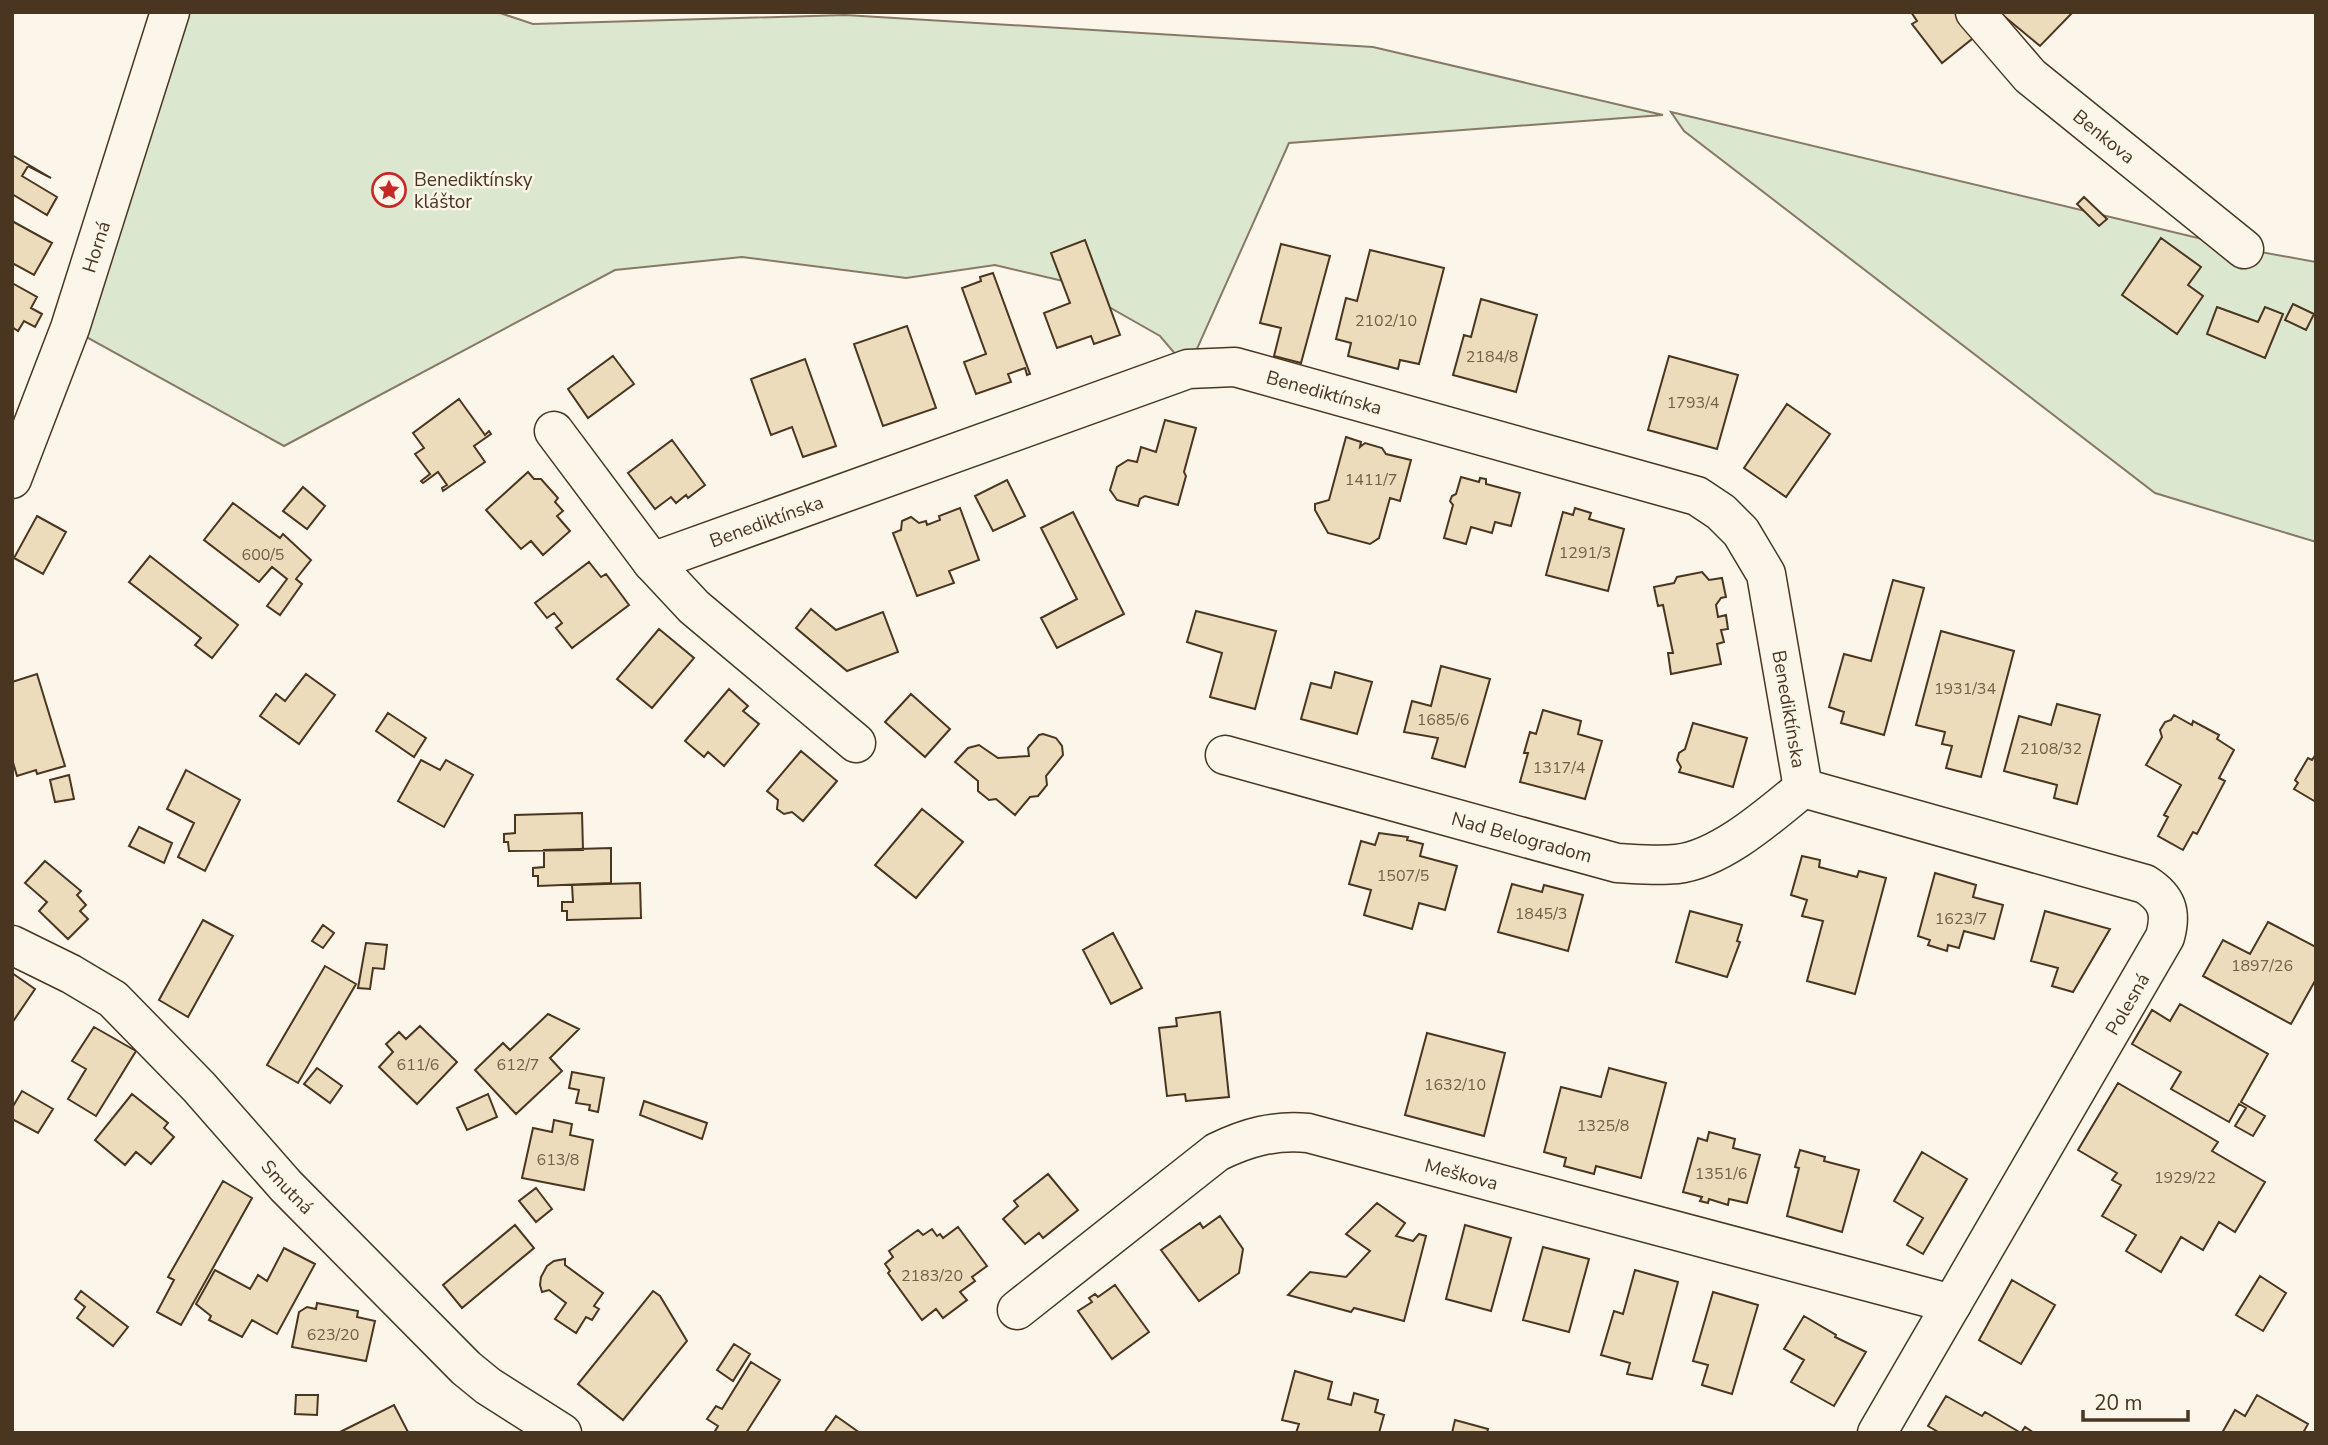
<svg xmlns="http://www.w3.org/2000/svg" width="2328" height="1445" font-family="'Nunito Sans',sans-serif">
<style>
.green{fill:#dce7d0;stroke:#887966;stroke-width:2}
.building{fill:#ecdcbc;stroke:#4a3520;stroke-width:2}
.lines{fill:none;stroke-linecap:round;stroke-linejoin:round}
.minor-casing{stroke:#4a3520;stroke-width:41}
.minor{stroke:#fbf6e9;stroke-width:38}
.labels{text-anchor:middle;stroke-width:5;stroke-linejoin:round;paint-order:stroke}
.number-label{font-size:16px;fill:#725f47}
.street-label{font-size:19px;fill:#4a3520;stroke:#fbf6e9}
.poi-label{font-size:19px;fill:#4a3520;stroke:#fbf6e9;text-anchor:start}
</style>
<rect width="100%" height="100%" fill="#fbf6e9"/>
<path class="green" d="M170 12H497L533 24 845 15 1373 47 1663 115 1289 143 1188 369 1160 336 1063 281 995 265 906 278 742 257 615 270 284 446 70 328Z
M1671 112 2244 249 2316 262V542L2155 493 1684 131Z"/>
<path class="building" d="M1911 12H1960L1977 35 1942 63 1912 24 1917 21Z
M1999 12H2073L2040 46Z
M12 155 51 178 28 166 22 176 57 197 47 215 12 194Z
M2084 197 2107 219 2099 226 2077 204Z
M12 221 52 243 34 275 12 263Z
M2161 238 2201 267 2188 285 2203 296 2177 334 2122 295Z
M1085 240 1120 335 1094 344 1091 336 1057 348 1044 313 1070 303 1051 253Z
M1281 244 1330 256 1301 363 1274 356 1281 328 1260 323Z
M1370 250 1444 268 1419 364 1400 360 1398 369 1348 356 1351 343 1336 339 1346 298 1357 301Z
M993 273 1030 374 1027 375 1025 368 1008 374 1011 382 976 394 964 362 986 354 962 288 981 281 980 277Z
M12 283 37 297 31 308 42 314 35 327 24 321 18 331 12 327Z
M1481 299 1537 315 1516 392 1453 375 1464 335 1471 337Z
M2293 304 2314 314 2306 330 2285 320Z
M2217 307 2258 322 2265 307 2283 314 2265 358 2207 334Z
M907 326 936 408 883 426 854 344Z
M613 356 634 384 588 418 568 389Z
M1669 356 1738 375 1717 449 1648 430Z
M805 359 836 446 803 457 792 427 771 435 751 379Z
M459 399 485 435 489 431 491 434 474 446 485 462 443 491 442 488 447 485 438 472 423 483 421 481 430 474 415 454 424 448 413 433Z
M1787 404 1830 434 1786 497 1744 468Z
M1165 420 1196 428 1184 472 1186 476 1178 505 1145 496 1140 499 1138 506 1117 500 1110 490 1117 467 1128 460 1137 462 1141 447 1156 452Z
M1346 437 1361 442 1360 447 1365 443 1382 448 1386 454 1411 460 1400 501 1390 498 1379 538 1370 544 1328 533 1315 510V504L1329 500Z
M672 440 705 485 688 498 686 495 676 503 671 497 655 509 628 473Z
M528 472 534 479H541L558 498 555 502 563 511 557 516 570 531 543 555 531 541 521 549 486 510Z
M1461 477 1479 482 1480 478 1486 479V484L1520 493 1511 526 1495 522 1492 533 1471 527 1466 544 1444 538 1453 505 1450 501 1452 496 1456 494Z
M1007 480 1025 516 993 531 975 496Z
M303 487 325 506 307 529 283 511Z
M233 503 280 538 283 534 311 560 296 579 302 584 280 615 267 606 287 579 272 567 259 582 204 540Z
M960 508 979 560 949 571 954 583 917 596 893 533 901 530 902 521 911 517 919 523 926 521 927 525 940 520 939 516Z
M1575 508 1591 513 1589 519 1624 529 1608 591 1546 575 1563 512 1573 515Z
M1073 512 1124 614 1057 648 1041 618 1077 599 1041 528Z
M37 516 66 532 43 574 14 558Z
M150 556 238 625 212 658 195 645 201 638 129 582Z
M589 562 601 577 606 574 629 605 572 648 556 628 562 623 554 613 547 618 535 603Z
M1702 572 1709 580 1722 578 1726 597 1721 598 1716 605 1718 617 1726 615 1728 629 1721 630 1724 642 1717 644 1721 664 1671 674 1668 653H1673L1663 605 1658 606 1654 587 1674 583 1677 577Z
M1893 580 1924 588 1884 735 1841 723 1844 712 1829 707 1844 654 1871 661Z
M811 609 836 630 883 612 898 652 847 671 796 628Z
M1196 611 1276 631 1255 709 1210 697 1222 653 1187 642Z
M659 629 694 658 652 708 617 679Z
M1941 631 2014 651 1981 777 1946 768 1952 746 1942 744 1945 732 1916 725Z
M1441 666 1490 679 1465 767 1432 758 1438 738 1404 732 1412 701 1431 706Z
M1335 672 1372 682 1357 734 1301 719 1311 683 1331 688Z
M37 674 65 766 37 774 36 770 17 776 12 759V682Z
M306 674 335 695 299 744 260 716 276 694 285 701Z
M729 689 748 706 743 711 759 724 724 766 708 752 704 757 685 741Z
M911 694 950 729 925 757 885 722Z
M2057 704 2100 715 2077 804 2054 798 2057 785 2004 771 2019 716 2051 725Z
M1543 710 1581 721 1578 734 1602 741 1585 799 1520 782 1528 753H1524L1530 732 1536 734Z
M388 713 426 738 414 757 376 731Z
M2174 715 2192 725 2193 721 2219 735 2217 739 2234 750 2219 778 2225 781 2197 834 2193 832 2183 850 2158 836 2168 817 2164 815 2181 785 2146 765 2162 737 2160 730 2165 722 2171 720Z
M1693 723 1747 738 1733 787 1679 772 1681 767 1677 760 1679 753 1685 749Z
M1043 734 1056 738 1062 746 1063 755 1046 776 1047 785 1038 796 1030 797 1015 815 996 799 989 800 978 791V781L955 762 968 748 979 745 998 758 1029 756 1028 748 1039 735Z
M801 751 837 781 803 821 792 812 784 814 777 809 778 800 767 791Z
M2316 754V802L2294 789 2298 783 2295 780 2308 758 2312 760Z
M421 760 440 770 446 760 473 775 444 827 398 801Z
M186 770 240 800 205 871 178 857 194 823 167 809Z
M69 775 74 799 55 802 50 780Z
M922 809 963 842 916 898 875 865Z
M582 813 583 850 509 851 508 842H504V834L515 833V815Z
M139 827 172 843 164 863 129 846Z
M1379 833 1408 837 1407 840 1423 844 1420 856 1457 866 1445 910 1419 903 1412 929 1364 915 1371 890 1349 884 1361 841 1375 845Z
M611 848V883L538 886V876H533V868L544 867V850Z
M1802 856 1820 860 1819 867 1857 877 1859 871 1886 878 1855 994 1807 981 1823 921 1802 916 1807 900 1791 895Z
M45 861 81 891 77 895 86 905 80 911 88 919 68 939 39 911 47 902 25 883Z
M1935 873 1976 885 1973 897 2003 905 1994 939 1964 931 1959 948 1948 945 1947 951 1928 945 1930 940 1918 936Z
M640 883 641 918 567 920V911H562V902H573L572 885Z
M1512 884 1542 892 1544 885 1583 895 1568 951 1498 932Z
M1690 911 1742 925 1737 941 1740 942 1727 977 1676 962Z
M2045 911 2110 929 2073 992 2052 986 2058 968 2031 961Z
M203 920 233 936 188 1017 159 1000Z
M2268 922 2316 947V979L2291 1024 2203 976 2223 940 2250 954Z
M323 925 334 933 323 948 312 941Z
M1113 933 1142 988 1111 1004 1083 950Z
M366 943 387 945 384 969 373 968 370 989 358 988Z
M325 966 356 984 298 1083 267 1065Z
M12 973 35 989 12 1023Z
M2180 1004 2268 1054 2241 1102 2265 1116 2253 1136 2235 1126 2246 1108 2239 1104 2229 1122 2171 1089 2181 1072 2132 1044 2152 1010 2170 1021Z
M1220 1012 1229 1097 1186 1101 1185 1094 1167 1096 1159 1028 1177 1026 1176 1018Z
M548 1014 579 1029 550 1058 562 1071 516 1114 475 1070 503 1043 510 1050Z
M420 1026 457 1062 417 1104 379 1067 393 1052 386 1044 399 1032 406 1039Z
M94 1027 136 1051 96 1116 68 1099 86 1069 72 1061Z
M1427 1033 1505 1053 1484 1136 1405 1115Z
M317 1068 342 1086 330 1103 304 1084Z
M1609 1068 1666 1083 1641 1178 1596 1166 1594 1174 1564 1166 1566 1158 1544 1152 1561 1087 1601 1097Z
M572 1072 604 1078 598 1112 589 1110 590 1105 576 1103 579 1090 569 1088Z
M2118 1083 2218 1142 2212 1151 2265 1182 2235 1232 2219 1222 2203 1250 2181 1237 2161 1272 2126 1251 2136 1235 2102 1216 2121 1185 2112 1180 2117 1173 2078 1150Z
M22 1091 53 1109 38 1133 12 1119V1108Z
M132 1094 168 1123 164 1128 174 1137 151 1164 136 1152 125 1165 95 1140Z
M488 1094 497 1117 467 1130 457 1108Z
M644 1101 707 1123 702 1139 640 1115Z
M554 1120 572 1124 570 1135 593 1140 584 1190 522 1178 533 1128 552 1132Z
M1709 1132 1735 1139 1733 1148 1760 1155 1747 1203 1729 1199 1728 1205 1709 1199 1708 1203 1700 1201 1702 1197 1683 1192 1698 1138 1707 1141Z
M1800 1150 1825 1157 1824 1161 1859 1170 1842 1232 1787 1216 1799 1168 1795 1167Z
M1922 1152 1967 1179 1923 1254 1907 1245 1923 1218 1894 1201Z
M1048 1174 1078 1210 1043 1238 1039 1233 1025 1244 1003 1219 1018 1206 1014 1201Z
M223 1181 252 1198 181 1325 157 1312 174 1280 168 1277Z
M536 1188 552 1209 536 1222 519 1201Z
M1377 1203 1405 1223 1396 1236 1413 1241 1419 1234 1426 1236 1404 1321 1354 1308 1351 1312 1288 1295 1310 1272 1346 1277 1370 1251 1346 1234Z
M1220 1216 1243 1249 1239 1273 1199 1301 1161 1250 1200 1223 1203 1228Z
M515 1225 534 1248 462 1308 443 1285Z
M1465 1225 1511 1238 1491 1311 1446 1299Z
M958 1227 987 1266 972 1277 975 1281 960 1292 967 1300 943 1318 936 1309 922 1320 888 1273 890 1271 885 1264 893 1257 889 1251 918 1230 923 1235 932 1229 937 1236 940 1234 943 1238Z
M1543 1247 1589 1259 1569 1332 1523 1320Z
M284 1248 315 1264 277 1334 252 1320 242 1337 209 1320 211 1316 196 1304 215 1270 250 1289 258 1275 267 1281Z
M565 1259V1265L603 1293 594 1306 599 1309 592 1320 586 1317 576 1333 555 1319 566 1303 549 1290 542 1292 540 1285 541 1277 547 1266 554 1261Z
M1635 1270 1678 1282 1652 1379 1627 1374 1630 1363 1601 1355 1614 1311 1623 1314Z
M2260 1276 2286 1293 2263 1331 2236 1315Z
M2012 1280 2055 1305 2021 1364 1979 1340Z
M1115 1285 1149 1332 1112 1359 1078 1311 1092 1302 1089 1298 1095 1294 1098 1297Z
M81 1291 128 1327 113 1346 77 1318 85 1307 75 1299Z
M653 1291 660 1296 687 1341 623 1420 578 1384Z
M1713 1292 1758 1305 1732 1394 1702 1385 1708 1365 1693 1361Z
M317 1303 358 1311 357 1317 375 1321 366 1361 292 1347 299 1312 307 1307 316 1309Z
M1804 1316 1836 1335 1835 1337 1866 1352 1834 1406 1791 1382 1804 1360 1784 1349Z
M734 1344 750 1354 733 1381 717 1370Z
M751 1362 780 1380 746 1433H714L718 1426 707 1419 716 1406 722 1409Z
M1295 1371 1332 1382 1328 1399 1351 1405 1354 1393 1378 1400 1375 1412 1384 1415 1379 1433H1296L1299 1424 1282 1420Z
M296 1395H318L317 1415 295 1414Z
M2257 1395 2308 1424 2303 1433H2222L2235 1410 2245 1416Z
M1946 1396 1982 1416 1985 1412 2021 1433 2025 1427 2034 1433H1940L1928 1426Z
M394 1405 408 1432 338 1433Z
M836 1416 860 1433H824Z
M1455 1420 1488 1429 1487 1433H1452Z"/>
<g class="lines">
<g class="minor-casing">
<g id="minor">
<path id="s1" d="M1975 12 2030 76 2244 249"/>
<path id="s2" d="M554 431 652 562 1188 369 1235 367 1697 496 1721 512 1741 532 1766 574 1803 788"/>
<path id="s3" d="M12 479 70 328 170 12"/>
<path d="M652 562 694 607 856 743"/>
<path id="s4" d="M1225 755 1617 863C1637 864 1657 866 1677 864 1721 859 1770 815 1803 788"/>
<path d="M1803 788 2145 884C2167 898 2172 912 2165 937L1877 1433"/>
<path id="s5" d="M12 945 71 974 113 999 199 1087 286 1186 466 1368 488 1386 562 1433"/>
<path id="s6" d="M1017 1310 1217 1152C1248 1137 1274 1130 1308 1133L1952 1304"/>
</g>
</g>
<use href="#minor" class="minor"/>
</g>
<defs>
<g id="sight-ring" transform="scale(1.75)"><circle r="9.5" fill="#fbf6e9" stroke="#c62828" stroke-width="1.5"/><path d="M0-6L1.8-2.2L6-1.7L2.9 1.2L3.7 5.4L0 3.3L-3.7 5.4L-2.9 1.2L-6-1.7L-1.8-2.2Z" fill="#c62828"/></g>
</defs>
<g fill-rule="evenodd">
<use href="#sight-ring" x="389" y="190"/>
</g>
<g class="labels">
<g class="number-label">
<text x="1386" y="326">2102/10</text>
<text x="1492" y="362">2184/8</text>
<text x="1693" y="408">1793/4</text>
<text x="1371" y="485">1411/7</text>
<text x="1585" y="558">1291/3</text>
<text x="263" y="560">600/5</text>
<text x="1965" y="694">1931/34</text>
<text x="1443" y="725">1685/6</text>
<text x="2051" y="754">2108/32</text>
<text x="1559" y="773">1317/4</text>
<text x="1403" y="881">1507/5</text>
<text x="1541" y="919">1845/3</text>
<text x="1961" y="924">1623/7</text>
<text x="2262" y="971">1897/26</text>
<text x="418" y="1070">611/6</text>
<text x="518" y="1070">612/7</text>
<text x="1455" y="1090">1632/10</text>
<text x="1603" y="1131">1325/8</text>
<text x="558" y="1165">613/8</text>
<text x="1721" y="1179">1351/6</text>
<text x="2185" y="1183">1929/22</text>
<text x="932" y="1281">2183/20</text>
<text x="333" y="1340">623/20</text>
</g>
<g class="street-label">
<text dy="7" stroke="none"><textPath href="#s1" startOffset="180">Benkova</textPath></text>
<text dy="7" stroke="none"><textPath href="#s3" startOffset="247">Horná</textPath></text>
<text dy="7" stroke="none"><textPath href="#s2" startOffset="873">Benediktínska</textPath></text>
<text dy="7" stroke="none"><textPath href="#s2" startOffset="285">Benediktínska</textPath></text>
<text dy="7" stroke="none"><textPath href="#s2" startOffset="1503">Benediktínska</textPath></text>
<text dy="7" stroke="none"><textPath href="#s4" startOffset="308">Nad Belogradom</textPath></text>
<text transform="translate(2127 1004) rotate(-60)" y="7">Polesná</text>
<text dy="7" stroke="none"><textPath href="#s6" startOffset="508">Meškova</textPath></text>
<text dy="7" stroke="none"><textPath href="#s5" startOffset="371">Smutná</textPath></text>
</g>
<g class="poi-label">
<text x="414" y="186">Benediktínsky<tspan x="414" dy="22">kláštor</tspan></text>
</g>
</g>
<rect width="2328" height="1445" fill="none" stroke="#4a3520" stroke-width="28"/>
<path d="M2083 1410v10h105v-10" fill="none" stroke="#4a3520" stroke-width="3.5"/>
<text x="2094" y="1410" font-size="21" fill="#4a3520" stroke="#fbf6e9" stroke-width="5" paint-order="stroke">20 m</text>
</svg>
